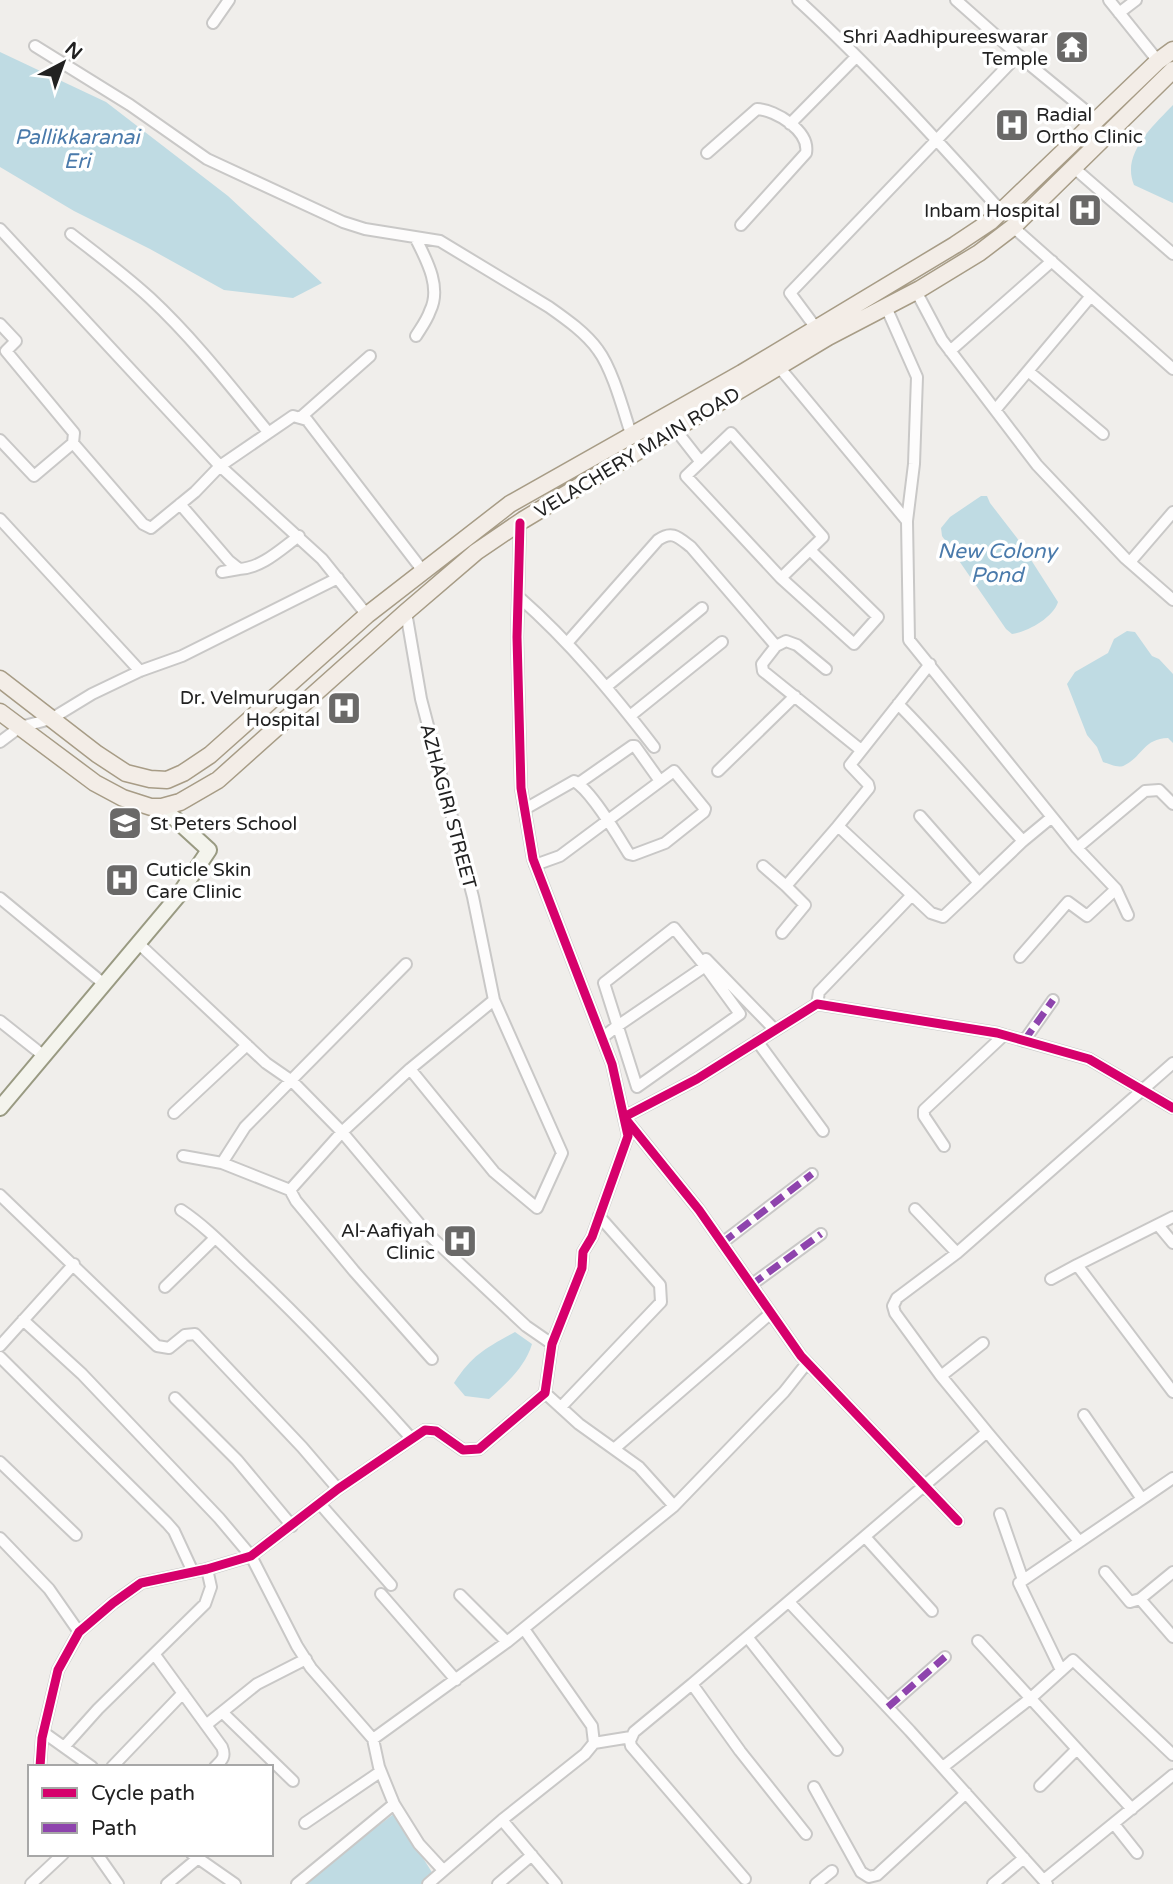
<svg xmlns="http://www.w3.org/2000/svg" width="1173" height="1884" font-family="'Varela Round',sans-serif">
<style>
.water{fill:#bfdbe3}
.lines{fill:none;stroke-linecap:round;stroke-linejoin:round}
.street-casing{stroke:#c9c8c7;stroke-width:14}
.secondary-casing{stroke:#999a82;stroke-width:18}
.primary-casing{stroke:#a79c86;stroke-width:19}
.street{stroke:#fdfcfc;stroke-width:10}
.secondary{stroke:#f4f4ed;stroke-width:14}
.primary{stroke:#f3ede7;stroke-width:16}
.quiet{stroke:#8e44ad;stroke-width:7;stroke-dasharray:14 7;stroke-linecap:butt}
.cycleway-casing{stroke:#fff;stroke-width:13}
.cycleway{stroke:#d6006c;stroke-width:9}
.labels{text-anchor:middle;stroke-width:7;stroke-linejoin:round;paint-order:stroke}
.poi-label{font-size:19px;fill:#222;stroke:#fff;text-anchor:end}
.street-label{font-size:19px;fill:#222;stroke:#fff}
.water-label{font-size:21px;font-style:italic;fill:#4a7aab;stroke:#fff}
</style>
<rect width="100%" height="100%" fill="#f0eeeb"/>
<path class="water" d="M0 52 106 102 228 196 322 283 293 298 224 290 150 249 74 211 0 167Z
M1173 105V203L1134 185C1121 154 1153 126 1173 105Z
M981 496H987L990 503 1017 538 1058 602C1053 618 1027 632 1012 634L1006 629 942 536 941 528 950 517Z
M1127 631 1135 632 1152 656 1159 659 1173 674V743L1168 738C1143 739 1143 756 1125 765 1119 769 1110 764 1103 762L1097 747 1087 735 1067 684 1075 672 1108 653 1114 639Z
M515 1332 532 1344C525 1367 507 1383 489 1399L465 1396 454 1383C473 1354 486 1348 515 1332Z
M395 1813 433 1874 424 1884H301Z"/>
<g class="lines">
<g class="street-casing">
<path id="street" d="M798 0C870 66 936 139 1002 212
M956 0 1018 55 1097 120
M1109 0 1158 61
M1119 13 1136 0
M213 23 229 0
M35 46 130 105 207 159 343 222 365 229 440 241 549 307C566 319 586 333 598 350 613 370 624 413 632 437
M790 124 856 57
M707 153 757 109C776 110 810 131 806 153L741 225
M1073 167 1173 254
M1013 227 1173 369
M0 229 220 466 293 416 307 420 423 571
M71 234C98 255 125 275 150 298 194 339 231 387 268 432
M415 237C426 259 442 287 430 311 427 320 421 328 416 336
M916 291 942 340 1037 465 1125 558 1173 600
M886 307 917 377 914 464 907 521
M0 324 16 341 6 351 74 433 73 443
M816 328 790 293 1018 55
M950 351 1052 261
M779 367 907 521 909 640 1077 848 1116 889 1128 915
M1028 371 1103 434
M996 409 1091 296
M301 417 370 356
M675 429 700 461
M731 433 823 537 781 578 686 476Z
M0 440 34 476 73 443 143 524 151 528 195 492 220 466 322 559 367 615
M180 504 229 561 239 569C262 568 281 549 299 536
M0 519 140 671
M1130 562 1173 512
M222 572 239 569
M781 578 854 644 878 617 810 550
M520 598C570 642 613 694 654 747
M406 612 421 699 473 897 494 1000 562 1153 537 1208 494 1172 410 1069 494 1000
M567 643 658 540C672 530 678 537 691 547L776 646
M826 669 797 645 786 641 776 646 762 664 763 671 861 750
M606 687 702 608
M898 704C942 748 981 796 1023 841
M630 716 722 642
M0 742 20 727 51 719 92 694 140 671 182 656 338 578
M718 771 795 696
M579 783 632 746H635L660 781
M525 809 574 781C591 790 618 836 629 854L633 855 665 843 704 812 705 809 674 771 560 856 535 865
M920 816 979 883 1023 841 1052 817
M1077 848 1145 791 1159 790 1173 804
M763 866 786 886 838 826
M912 895 931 913 943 917 979 883
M0 898 104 984
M782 933 805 905 786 886
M138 943 266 1063 292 1081 342 1132 427 1233 526 1326 552 1344
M1020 957 1068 902 1087 916 1116 889
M706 959 775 1030
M817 1004 819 992 912 895 838 826 869 788 868 784 850 765 930 664
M0 1021 44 1056
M602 1038 616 1027 701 969 705 966 740 1014 637 1087 604 983 674 928 705 966
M757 1041 823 1131
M1024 1041 1053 1000
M174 1113 247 1045
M944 1146 924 1116V1110L1004 1035
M183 1156 222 1163 245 1127 406 964
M222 1163 290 1190 296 1201 354 1271 432 1359
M290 1190 342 1132 410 1069
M0 1195 157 1346 169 1348 185 1335 195 1334 302 1447 338 1489
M915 1209 957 1253
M181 1210C205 1226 225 1247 246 1267 304 1321 358 1379 411 1438
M1173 1217 1077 1265 1173 1392
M1158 1225 1173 1243
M722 1243 812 1174
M1051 1279 1077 1265
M751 1285 821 1234
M165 1287 215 1238
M23 1320 82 1374 219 1518 251 1556 297 1646 311 1668 373 1739 379 1767 394 1804 419 1844 443 1870
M0 1346 74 1264
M0 1357 167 1523 174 1531 193 1572
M941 1376 983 1343
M175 1398 237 1460 292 1526
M561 1407 661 1302 660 1285 599 1216
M1084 1415 1142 1499
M987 1432 1079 1541
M614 1449 771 1313
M0 1462 76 1535
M321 1505 391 1585
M674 1506 784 1392 807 1363
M1000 1514 1023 1580
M958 1521 801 1356 699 1210 624 1117 697 1079 817 1004 997 1033 1089 1059 1173 1108
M0 1538 49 1589 79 1632
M866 1538 932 1611
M1105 1572 1130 1602 1140 1599 1173 1572
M381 1594 456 1680
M460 1595 507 1642
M1140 1599 1173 1637
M789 1602 910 1731 1047 1884
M748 1638 837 1750
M978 1641 1132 1809
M155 1655 222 1747C226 1757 222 1760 215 1767
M1061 1670 1019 1583 1173 1478
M692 1684 987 1432 941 1376 895 1313 893 1306 897 1298 957 1253 1173 1063
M888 1707 945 1657
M222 1712 293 1781
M206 1725 257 1684 306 1659
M43 1732 92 1767
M373 1739 507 1642 674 1506 639 1467 579 1424 545 1393
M594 1743 631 1737
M64 1747 98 1709 205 1604 211 1587 207 1569
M40 1767 42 1738 58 1670 79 1632 113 1603 141 1583 207 1569 251 1556 338 1489 425 1430 436 1431 463 1450 479 1449 545 1393 552 1344 582 1268 583 1252 592 1237 628 1136 612 1064 533 859 521 788 517 637 520 523
M112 1767 183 1693
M943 1767 1031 1698 1073 1660 1173 1755
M1040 1786 1077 1749
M814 1787 861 1872 869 1877 877 1875 966 1793
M502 1820 556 1884
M305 1823 380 1772
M1114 1824 1137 1853
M97 1854 118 1884
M192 1854 235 1884
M745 1879 631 1746 630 1741 634 1732 692 1684 740 1751 806 1834
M1044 1880 1173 1775
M31 1884 63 1854
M167 1884 197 1859
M297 1884 394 1804
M428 1884 502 1820 585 1754 594 1743 592 1726 524 1629
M498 1884 532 1855
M816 1884 832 1871
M993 1884 1024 1858"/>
</g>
<g class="secondary-casing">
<path id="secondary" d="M0 1108 178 896 209 850 162 807"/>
</g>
<g class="primary-casing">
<path id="primary" d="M0 679 97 754 126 773 150 779 167 780 183 773 210 755 367 615 510 504 742 373 955 245 991 221 1158 61 1173 50
M0 712 95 783 123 798 151 807H162L180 802 218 780 406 612 476 552 523 520 828 337 920 289 979 253 1013 227 1173 70"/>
</g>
<use href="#street" class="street"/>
<use href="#secondary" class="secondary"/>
<use href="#primary" class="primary"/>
<path class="quiet" d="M1024 1041 1053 1000
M722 1243 812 1174
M751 1285 821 1234
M888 1707 945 1657"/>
<g class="cycleway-casing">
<path id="cycleway" d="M958 1521 801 1356 699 1210 624 1117 697 1079 817 1004 997 1033 1089 1059 1173 1108
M40 1767 42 1738 58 1670 79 1632 113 1603 141 1583 207 1569 251 1556 338 1489 425 1430 436 1431 463 1450 479 1449 545 1393 552 1344 582 1268 583 1252 592 1237 628 1136 612 1064 533 859 521 788 517 637 520 523"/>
</g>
<use href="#cycleway" class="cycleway"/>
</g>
<defs>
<g id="temple-square" transform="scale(1.75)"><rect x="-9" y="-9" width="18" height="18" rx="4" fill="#6a6968" stroke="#fff"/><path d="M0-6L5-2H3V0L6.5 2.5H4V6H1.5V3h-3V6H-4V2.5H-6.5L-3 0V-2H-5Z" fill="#fff"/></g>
<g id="hospital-square" transform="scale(1.75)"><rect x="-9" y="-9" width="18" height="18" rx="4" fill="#6a6968" stroke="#fff"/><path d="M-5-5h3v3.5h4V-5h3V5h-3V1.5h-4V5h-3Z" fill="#fff"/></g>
<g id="school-square" transform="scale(1.75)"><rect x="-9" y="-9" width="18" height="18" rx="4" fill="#6a6968" stroke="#fff"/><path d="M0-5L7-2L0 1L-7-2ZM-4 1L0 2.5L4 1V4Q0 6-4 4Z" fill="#fff"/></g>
</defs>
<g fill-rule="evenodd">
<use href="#temple-square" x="1072" y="47"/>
<use href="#hospital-square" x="1012" y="125"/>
<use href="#hospital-square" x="1085" y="210"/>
<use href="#hospital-square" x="344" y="708"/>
<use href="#school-square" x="125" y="823"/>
<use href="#hospital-square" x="122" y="880"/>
<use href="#hospital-square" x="460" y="1241"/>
</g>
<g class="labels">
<g class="poi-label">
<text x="1048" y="43">Shri Aadhipureeswarar<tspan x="1048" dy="22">Temple</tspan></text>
<text x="1036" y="121" text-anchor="start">Radial<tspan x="1036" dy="22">Ortho Clinic</tspan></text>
<text x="1060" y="217">Inbam Hospital</text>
<text x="320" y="704">Dr. Velmurugan<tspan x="320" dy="22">Hospital</tspan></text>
<text x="150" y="830" text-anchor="start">St Peters School</text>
<text x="146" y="876" text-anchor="start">Cuticle Skin<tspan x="146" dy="22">Care Clinic</tspan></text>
<text x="435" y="1237">Al-Aafiyah<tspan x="435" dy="22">Clinic</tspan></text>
</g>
<g class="street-label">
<text transform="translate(637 452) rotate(-31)" y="7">VELACHERY MAIN ROAD</text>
<text transform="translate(449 806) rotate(75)" y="7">AZHAGIRI STREET</text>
</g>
<g class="water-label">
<text x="77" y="144">Pallikkaranai<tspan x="77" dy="24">Eri</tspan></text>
<text x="997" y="558">New Colony<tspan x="997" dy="24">Pond</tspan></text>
</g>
</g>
<rect x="28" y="1765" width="245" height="91" fill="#ffffff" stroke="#a7a7a7" stroke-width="2"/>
<rect x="42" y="1788" width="35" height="10" fill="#d6006c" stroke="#a7a7a7" stroke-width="2"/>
<text x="91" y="1800" font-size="21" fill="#222222">Cycle path</text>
<rect x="42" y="1823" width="35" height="10" fill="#8e44ad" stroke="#a7a7a7" stroke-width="2"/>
<text x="91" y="1835" font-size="21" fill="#222222">Path</text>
<g transform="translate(63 63) rotate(41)" stroke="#ffffff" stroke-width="5" paint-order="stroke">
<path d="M0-5L12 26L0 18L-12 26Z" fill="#222222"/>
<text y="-10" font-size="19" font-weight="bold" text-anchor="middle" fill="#222222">N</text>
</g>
</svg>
